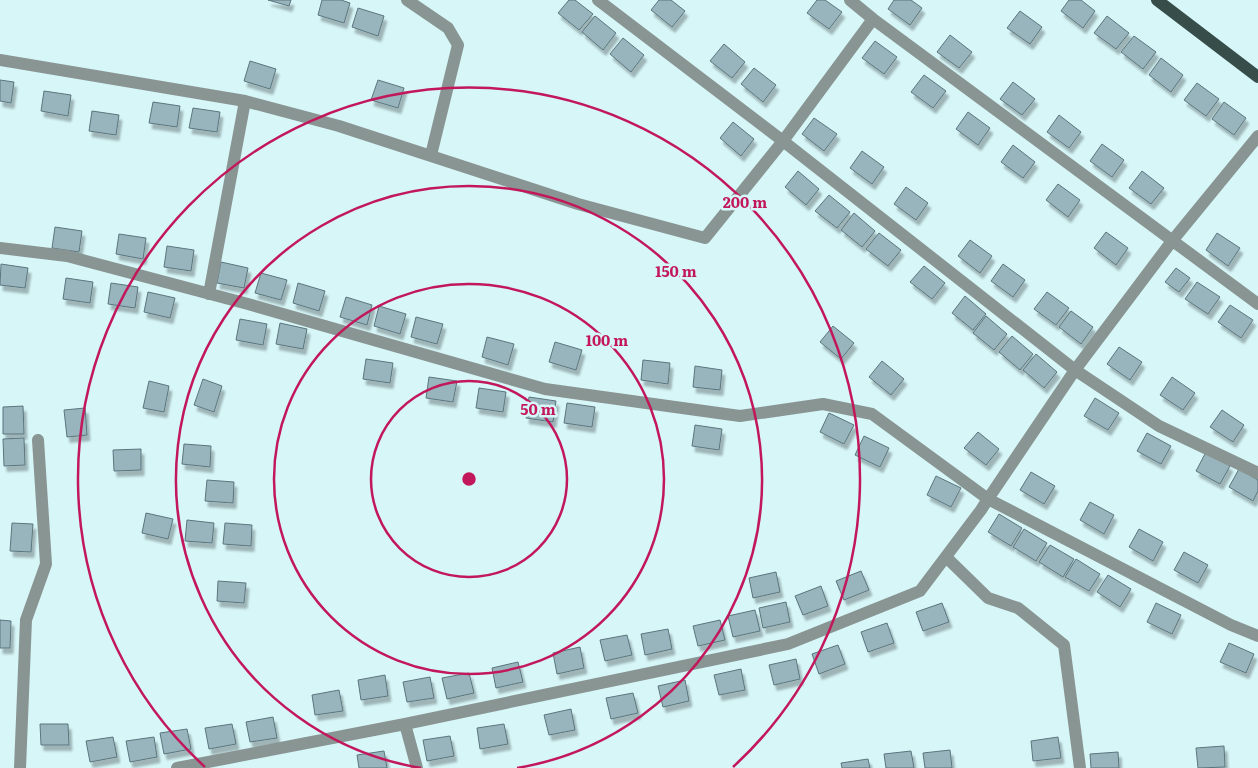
<svg xmlns="http://www.w3.org/2000/svg" width="1258" height="768" font-family="Literata,serif">
<style>
.building{fill:#98b4bd;stroke:#5b757d;filter:url(#shadow)}
.lines{fill:none;stroke-linecap:round;stroke-linejoin:round}
.minor{stroke:#899593;stroke-width:12}
.major{stroke:#374d49;stroke-width:12}
.ring{fill:none;stroke:#c2185b;stroke-width:2.5}
.centre{fill:#c2185b;stroke:#d7f6f8;stroke-width:2.5}
.ring-label{font-size:15px;text-anchor:middle;font-weight:bold;fill:#c2185b;stroke:#d7f6f8;stroke-width:5;stroke-linejoin:round;paint-order:stroke}
</style>
<defs>
<filter id="shadow"><feDropShadow dx="3" dy="5.5" stdDeviation="1" flood-color="#0004"/></filter>
</defs>
<rect width="100%" height="100%" fill="#d7f6f8"/>
<path class="building" d="M268 0H291L289 6Z
M322 0H341L350 3 344 23 318 15Z
M569 0H575L593 14 579 30 558 13Z
M659 0H671L685 11 672 27 651 10Z
M817 0H825L842 12 829 29 807 13Z
M894 0H911L922 8 910 25 888 9Z
M1069 0H1081L1095 11 1083 28 1061 11Z
M358 8 384 16 378 36 352 27Z
M1020 11 1042 27 1030 44 1007 28Z
M595 16 616 33 603 50 582 32Z
M1107 16 1129 33 1116 49 1094 33Z
M950 35 972 52 959 68 937 52Z
M1134 36 1156 52 1143 69 1121 52Z
M623 38 644 55 631 72 610 54Z
M875 41 897 57 884 74 862 58Z
M724 44 745 62 732 78 710 61Z
M1161 58 1183 75 1171 92 1149 75Z
M250 61 276 69 270 89 244 81Z
M754 68 776 85 763 102 741 84Z
M924 75 946 91 933 108 911 92Z
M0 80 14 82 11 103 0 101Z
M378 80 404 88 398 108 371 100Z
M1013 82 1035 99 1022 115 1000 99Z
M1197 83 1219 99 1206 116 1184 100Z
M44 91 71 95 68 116 41 111Z
M153 102 180 106 177 127 149 123Z
M1224 102 1246 118 1234 135 1212 119Z
M193 108 220 112 217 132 189 128Z
M92 111 119 115 116 135 89 131Z
M968 112 990 128 978 145 956 129Z
M1059 115 1081 132 1069 148 1047 132Z
M814 118 837 134 824 151 802 134Z
M733 122 754 139 741 156 720 138Z
M1102 144 1124 160 1112 177 1090 161Z
M1013 145 1035 162 1023 178 1001 162Z
M862 151 884 167 872 184 850 168Z
M798 171 819 189 806 205 785 187Z
M1142 171 1164 188 1151 204 1129 188Z
M1058 184 1080 200 1068 217 1046 200Z
M906 187 928 203 916 220 894 204Z
M829 195 850 212 837 228 815 211Z
M854 213 875 231 862 247 841 230Z
M55 227 82 231 79 252 52 248Z
M1106 232 1128 248 1116 265 1094 248Z
M879 233 901 250 888 266 866 249Z
M1217 233 1240 248 1228 266 1206 250Z
M119 234 146 238 143 259 116 254Z
M970 240 992 256 980 273 958 256Z
M167 246 194 250 191 271 164 267Z
M221 262 248 268 244 288 217 283Z
M1 264 28 268 25 288 0 285Z
M1003 264 1025 280 1013 297 991 281Z
M924 266 945 283 932 299 910 282Z
M1176 268 1190 278 1179 292 1165 282Z
M261 273 287 280 281 300 255 293Z
M66 278 93 282 90 303 63 299Z
M1197 282 1220 297 1208 314 1185 299Z
M111 283 138 287 135 308 108 304Z
M298 283 325 291 319 311 293 303Z
M148 292 175 298 170 318 144 312Z
M1047 292 1069 308 1056 325 1034 309Z
M965 296 986 314 973 330 952 313Z
M346 297 372 305 367 325 340 317Z
M1230 305 1253 320 1241 338 1218 322Z
M379 306 406 314 400 334 374 326Z
M1071 311 1093 327 1081 344 1059 327Z
M986 316 1007 334 994 350 973 333Z
M416 317 443 324 437 344 411 337Z
M240 319 267 324 263 345 236 340Z
M280 323 307 329 303 349 276 344Z
M833 326 854 343 841 359 820 342Z
M1012 336 1033 354 1020 370 999 352Z
M487 337 514 344 508 365 482 357Z
M555 342 582 350 576 370 549 362Z
M1119 347 1142 362 1130 380 1107 364Z
M1036 354 1057 372 1044 388 1023 370Z
M366 359 393 363 390 383 363 379Z
M643 360 670 363 668 384 641 380Z
M882 361 904 379 891 395 869 377Z
M695 366 722 370 720 390 693 387Z
M429 377 457 381 453 402 426 398Z
M1172 377 1195 393 1183 410 1160 395Z
M203 379 222 386 214 412 194 405Z
M149 381 169 386 164 412 143 408Z
M479 388 506 392 503 412 476 408Z
M529 397 556 401 553 422 526 418Z
M1095 398 1119 413 1108 430 1084 416Z
M567 403 595 407 592 427 564 423Z
M23 406 24 434H3V407Z
M85 408 87 435 67 437 64 410Z
M1222 410 1244 425 1233 442 1210 427Z
M829 413 854 425 844 444 820 432Z
M695 425 722 429 719 450 692 446Z
M978 432 999 449 986 465 964 448Z
M1147 433 1171 446 1161 464 1137 451Z
M864 436 889 448 880 467 855 455Z
M24 438 25 465 4 466 3 439Z
M184 444 211 446 210 467 182 464Z
M141 449V470L114 471 113 450Z
M1206 452 1230 466 1220 484 1196 471Z
M1239 469 1258 480V491L1253 501 1229 487Z
M1031 472 1055 486 1044 504 1020 490Z
M936 476 961 488 951 507 927 495Z
M207 480 234 482 233 503 205 501Z
M1090 502 1114 515 1104 534 1080 520Z
M146 513 173 519 168 539 142 533Z
M999 514 1022 528 1011 546 988 532Z
M187 520 214 523 212 543 185 541Z
M12 523 33 524 31 552 10 551Z
M225 523 252 525 251 546 223 544Z
M1024 529 1047 543 1036 561 1013 547Z
M1139 529 1163 542 1153 561 1129 547Z
M1050 545 1074 559 1063 577 1039 562Z
M1184 552 1208 565 1198 583 1174 570Z
M1076 559 1100 574 1089 591 1065 577Z
M861 571 869 590 844 600 836 581Z
M776 572 780 592 753 598 749 578Z
M1108 575 1131 589 1120 607 1097 592Z
M218 581 246 583 244 603 217 601Z
M821 586 828 606 803 615 795 596Z
M786 602 790 622 763 628 759 608Z
M942 603 949 622 923 631 916 612Z
M1156 603 1181 615 1172 634 1147 622Z
M755 610 760 631 733 637 728 616Z
M0 620 11 621 10 648H0Z
M720 620 725 640 698 646 693 626Z
M887 623 894 643 868 652 861 632Z
M668 629 672 649 645 655 641 634Z
M627 635 632 655 605 661 600 640Z
M1229 643 1254 654 1246 673 1220 662Z
M838 645 845 664 819 674 812 654Z
M580 647 584 668 557 674 553 653Z
M796 659 800 679 774 685 769 665Z
M518 662 523 682 496 688 492 668Z
M741 669 745 690 719 695 714 675Z
M469 673 474 693 447 699 442 678Z
M385 675 388 696 361 700 358 680Z
M430 677 434 698 407 702 403 682Z
M685 680 689 701 663 707 658 686Z
M339 690 343 711 315 715 312 695Z
M633 693 638 713 611 719 606 698Z
M571 709 575 730 549 735 544 715Z
M273 717 277 738 250 742 246 722Z
M40 724H68L69 745H41Z
M232 724 236 744 209 749 205 728Z
M504 724 508 744 480 749 477 728Z
M187 729 191 749 164 754 160 733Z
M450 736 454 756 427 761 423 740Z
M113 737 117 757 90 762 86 741Z
M154 737 157 757 130 762 126 741Z
M1058 737 1061 758 1033 761 1031 741Z
M1224 746 1225 767 1198 768 1196 748Z
M950 750 952 768H925L923 753Z
M384 751 387 768H359L357 755Z
M911 751 914 768H886L884 754Z
M1118 752 1119 768H1091L1090 754Z
M868 759 870 768H842L841 763Z"/>
<g class="lines">
<path class="minor" d="M407 0 448 28 458 45 431 155
M598 0 783 141 1075 370 1159 426 1258 473
M850 0 873 19 1258 304
M0 60 245 101 339 126 578 204 705 238 783 141 873 19
M0 248 67 256 248 304 545 389 740 416 823 404 872 414 988 499 1231 625 1258 636
M209 294 245 101
M946 557 988 598 1018 608 1064 645 1080 768
M405 724 417 768
M20 768 26 620 46 564 38 440
M177 768 405 724 788 644 920 591 981 510 988 499 1075 370 1172 241 1258 136"/>
<path class="major" d="M1157 0 1258 77"/>
</g>
<g class="ring">
<circle cx="469" cy="479" r="98"/>
<circle cx="469" cy="479" r="195"/>
<path d="M421 768A293 293 0 1 1 517 768"/>
<path d="M205 767A391 391 0 1 1 733 767"/>
</g>
<circle cx="469" cy="479" r="8" class="centre"/>
<g class="ring-label">
<text x="745" y="208">200 m</text>
<text x="676" y="277">150 m</text>
<text x="607" y="346">100 m</text>
<text x="538" y="415">50 m</text>
</g>
</svg>
